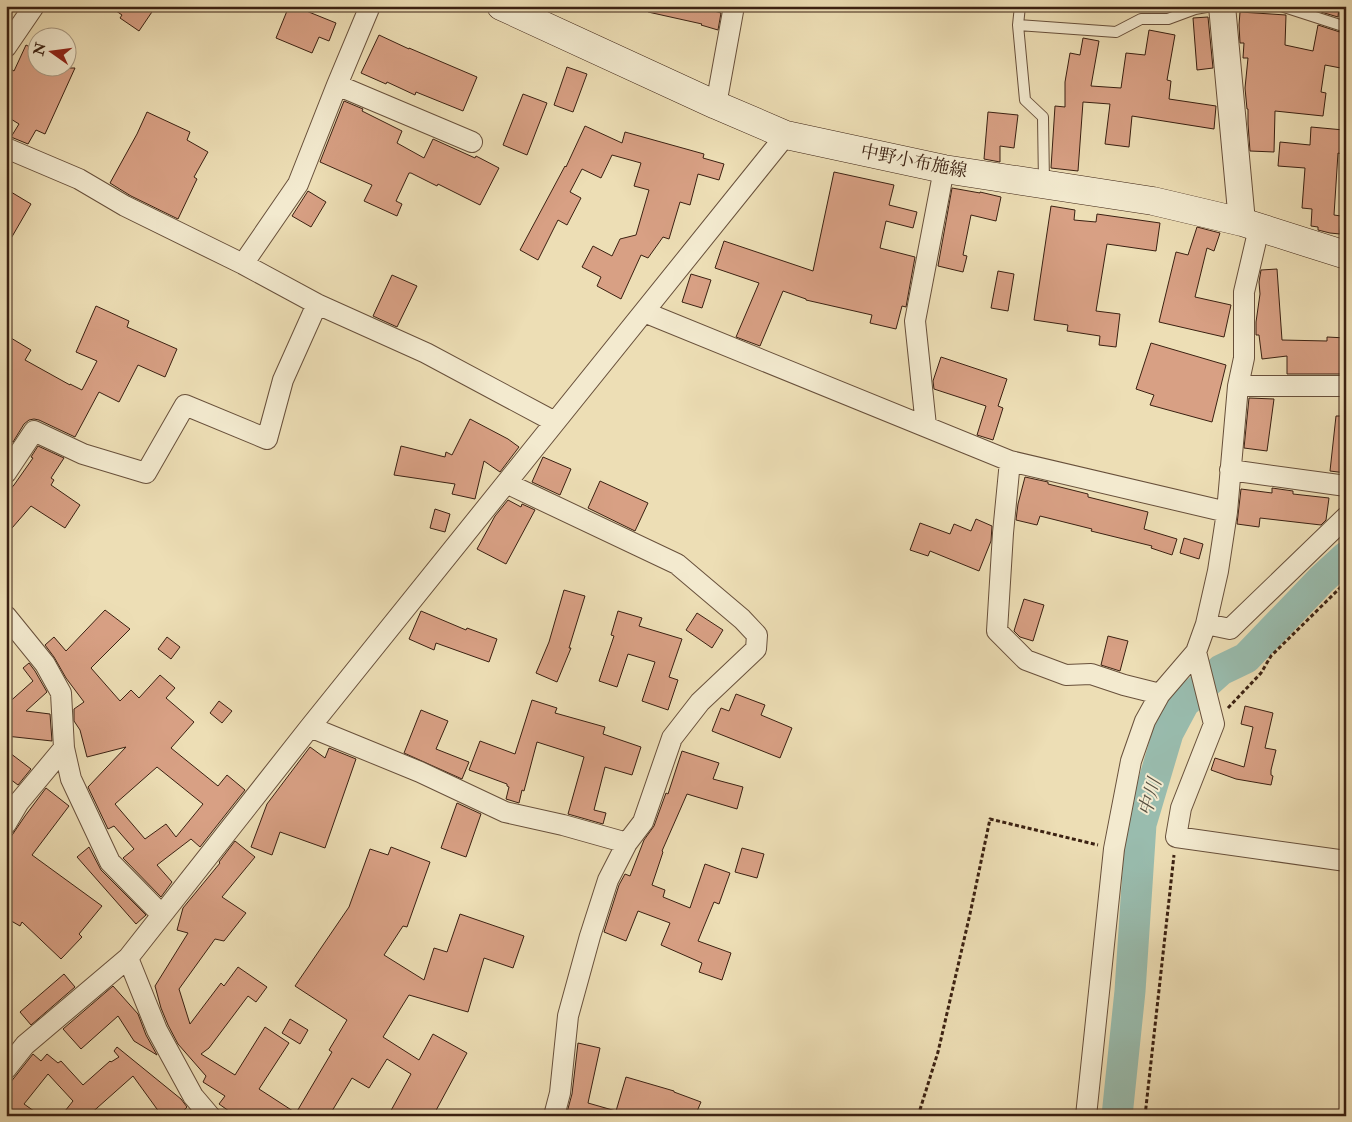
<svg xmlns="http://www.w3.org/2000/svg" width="1352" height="1122" font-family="'IM FELL Double Pica','Noto Serif JP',serif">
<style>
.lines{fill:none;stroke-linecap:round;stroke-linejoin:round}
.river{stroke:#99bcae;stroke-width:31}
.building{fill:#d8a084;stroke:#3b2112;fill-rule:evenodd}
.service-casing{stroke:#68503b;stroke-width:12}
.minor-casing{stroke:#68503b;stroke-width:22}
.tertiary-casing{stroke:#68503b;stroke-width:28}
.secondary-casing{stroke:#3b2112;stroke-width:29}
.path{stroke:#3b2112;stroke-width:3;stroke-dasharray:4 2.5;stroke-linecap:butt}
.service{stroke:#f3eacf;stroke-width:10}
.minor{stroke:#f3eacf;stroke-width:20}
.tertiary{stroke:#f3eacf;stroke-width:26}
.secondary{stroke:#f3eacf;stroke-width:28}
.labels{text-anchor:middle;stroke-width:4;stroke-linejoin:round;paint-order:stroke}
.street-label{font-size:18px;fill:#3b2112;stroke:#f3eacf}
.water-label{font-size:19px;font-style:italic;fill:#575041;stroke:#f3eacf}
</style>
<rect width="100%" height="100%" fill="#eddeb5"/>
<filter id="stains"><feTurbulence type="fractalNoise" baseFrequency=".004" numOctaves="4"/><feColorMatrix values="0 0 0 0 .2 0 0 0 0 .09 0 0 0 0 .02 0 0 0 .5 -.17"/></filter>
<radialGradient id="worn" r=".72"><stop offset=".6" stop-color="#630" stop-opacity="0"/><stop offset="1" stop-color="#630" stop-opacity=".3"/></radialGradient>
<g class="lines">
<path class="river" d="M1117 1116 1130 991 1141 824 1168 733 1184 703 1221 670 1246 658 1321 580 1346 557"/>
</g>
<path class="building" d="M109 6H156L139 31 120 18 122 15Z
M289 6H294L336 23 329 41 319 37 312 53 276 38Z
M649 6H697L721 13 718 30 701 25 702 24 648 12Z
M1322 6H1339L1338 17 1321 12Z
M1240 12 1286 15 1285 45 1313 51 1318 25 1346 34V69L1325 65 1321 92 1326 93 1323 116 1275 111 1274 152 1250 151 1248 124V109H1247L1245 88 1248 58H1243L1244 43H1240L1239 25Z
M1208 17 1213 68 1197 70 1193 18Z
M1149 30 1175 35 1167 80 1171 81 1169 99 1216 106 1214 129 1132 116 1129 147 1105 144 1110 104 1083 102 1078 171 1051 168 1055 106 1065 107V82L1070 53 1080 55 1083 38 1099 41 1091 86 1121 88 1126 53 1145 55Z
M379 35 409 49V48L477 77 463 111 416 92 415 95 387 82 386 84 361 73Z
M26 45 38 51V68H75L45 134 36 130 28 144 11 137 19 124 6 116V66L14 71Z
M567 67 587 74 573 112 554 105Z
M523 94 547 103 527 155 503 145Z
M344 101 363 109 362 111 402 131 397 143 424 158 433 139 475 158 476 156 499 168 480 205 438 184 437 186 411 173H409L396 201 402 204 397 216 364 201 372 185 320 162Z
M147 112 190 132 187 140 208 152 194 177 197 179 178 219 131 196 110 183 137 134Z
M988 112 1018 115 1014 148 1000 146V162L984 159Z
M585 126 622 143 625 132 704 154 703 158 724 164 719 180 698 174 690 205 680 202 669 239 663 237 648 258 641 255 621 299 597 286 601 277 582 267 593 246 612 256 620 239 636 235 649 190 634 186 641 163 612 155 601 178 582 169 570 192 581 198 567 225 558 220 538 260 520 250 565 166 566 167Z
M1311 127 1344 130 1342 154 1338 153 1334 215 1341 216 1340 234 1330 233 1318 230V227L1311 226 1312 209 1302 208 1305 168 1278 166 1280 142 1310 145Z
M834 172 894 185 889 205 917 212 913 228 886 221 880 248 915 257 906 307 902 306 896 329 870 323 872 315 806 300V299L783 291 760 346 736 337 759 283 715 268 724 241 813 271Z
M952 188 980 193V192L1001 197 996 221 971 215 963 255 967 256 963 272 938 266Z
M6 189 31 204 6 247Z
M308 191 326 202 311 227 292 216Z
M1051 206 1075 210 1074 220 1096 222 1097 214 1160 223 1156 251 1107 244 1096 311 1120 314 1116 347 1099 345 1100 336 1067 331 1068 325 1034 320Z
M1197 227 1220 233 1214 251 1207 248 1195 297 1231 305 1224 337 1159 322 1176 252 1188 255Z
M1277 269 1282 340 1327 341V337L1346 338V374H1287V356L1262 359 1259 335H1256V322L1260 294 1259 282 1261 270Z
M998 271 1014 274 1008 311 991 308Z
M691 274 711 280 702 308 682 302Z
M392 275 417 286 397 327 373 316Z
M96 306 129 321 127 327 177 349 165 377 138 365 119 402 99 392 75 437 39 420 34 419 29 420 24 424 13 442 6 438V335L31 350 25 360 70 385V384L82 390 97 361 76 352Z
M1151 343 1226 365 1212 422 1150 405 1154 395 1136 389Z
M941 357 1007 379 998 406 1003 408 993 440 977 435 986 406 934 389 933 381Z
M1249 398 1274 399 1267 451 1244 448Z
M1336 416H1346V473L1330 471Z
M470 419 508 439 519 447 500 472 484 461 475 499 452 494 455 484 394 475 401 446 445 457 446 452 452 455Z
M38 446 64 458 51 478 54 480 51 485 80 505 65 528 31 506 6 535V494L14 485 33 458 31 457Z
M543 457 571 469 560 495 532 482Z
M1025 477 1048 482V484L1088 494V497L1148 512 1144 529 1177 539 1172 555 1151 548 1152 546 1091 531 1092 529 1040 516 1037 525 1016 520 1018 504Z
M600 481 648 503 635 531 588 508Z
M1272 488 1293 491V494L1329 498 1326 520 1321 525 1260 518 1259 527 1237 524 1241 489 1272 493Z
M508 500 521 507 522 504 535 510 506 564 477 549 495 516Z
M435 509 450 514 445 532 430 528Z
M976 519 992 526 991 541 979 571 930 551 928 556 910 550 920 523 950 534 954 524 971 531Z
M1184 538 1203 544 1199 559 1180 553Z
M564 590 585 596 569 648H571L557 682 536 673 549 642Z
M1024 599 1044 605 1033 641 1020 637 1014 631Z
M105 610 130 629 91 668 120 701 131 690 139 698 160 675 175 688 166 698 194 722 171 748 218 786 227 775 245 790 200 847 191 839 157 865 172 882 161 897 123 858 134 849 114 826 108 829 88 787 126 747 87 757 80 730 74 721V709L84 702 66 678 54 657 45 645 54 637 66 651ZM157 767 203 804 176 837 166 824 145 839 115 804Z
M421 611 466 630 467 628 497 639 489 662 436 643 434 650 409 639Z
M618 611 642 618 639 626 682 639 669 677 678 680 668 710 642 701 655 662 628 654 617 687 599 681 614 636 611 635Z
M697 613 723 630 712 648 686 630Z
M1108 636 1128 641 1120 671 1101 665Z
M167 637 180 647 171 659 158 649Z
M29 663 35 671 47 692 26 711 50 714 52 741 6 736V705L33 681 23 668Z
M736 694 765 705 761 715 792 728 780 758 712 731 721 708 729 711Z
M532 700 557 708 555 713 605 727 603 734 641 747 632 775 605 767 594 810 606 813 603 824 568 814 584 757 537 742 524 791 522 790 519 803 506 799 509 787 507 786V784L469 770 480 741 515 754Z
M219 701 232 711 222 723 210 713Z
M1245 706 1273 713 1265 748 1276 750 1271 770V775L1273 776 1271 785 1236 779 1211 770 1215 758 1244 767 1253 727 1241 724Z
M421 710 448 721 436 749 469 762 462 779 404 753Z
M310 747 325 758 329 748 356 759 325 848 280 832 272 855 251 847 267 804Z
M6 750 31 769 18 785 6 776Z
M682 751 719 763 713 779 743 787 737 809 687 794 662 851 663 852 652 885 665 890 663 897 690 908 705 864 730 873 719 904 714 902 698 941 731 953 722 980 699 972 702 963 661 945 670 923 638 911 626 941 604 932 619 885 625 874 630 876 644 840 654 826 666 793 668 794Z
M46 788 69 806 32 855 102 906 79 934 82 937 61 959 22 922 20 926 6 918V844L25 816Z
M457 803 481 814 466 857 441 848Z
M235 841 255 857 222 897 246 913 224 941 215 939 179 989 190 1024 221 983 224 986 238 967 267 987 256 1002 248 996 209 1048 201 1054 235 1075 265 1027 289 1043 259 1089 296 1113 332 1052 329 1050 347 1020 295 986 349 907 370 849 388 855 391 847 430 862 407 927 403 926 384 955 424 980 434 948 447 952 460 914 524 936 513 968 484 958 468 1012 409 995 383 1037 419 1060 433 1034 467 1053 433 1116H388L411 1074 387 1059 369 1088 352 1078 329 1116H236L219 1104 225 1096 203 1082 206 1076 178 1044 168 1025 161 1008 155 986 188 933 177 930 183 908 220 863 219 862Z
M89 847 101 870 146 915 136 924 77 857Z
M742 848 764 854 757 878 735 872Z
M64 974 75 987 31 1025 20 1012Z
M113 986 138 1014 146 1035 157 1055 134 1041 118 1016 81 1049 63 1029Z
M290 1019 308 1030 300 1044 282 1033Z
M578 1043 600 1048 588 1103 616 1111 626 1077 674 1091V1092L701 1102 695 1116H566L572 1094Z
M117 1047 181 1099 187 1107 179 1116H162L133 1076 88 1116H61L73 1101 48 1074 24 1104 41 1116H17L6 1107V1088L33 1054 41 1061 47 1054 58 1063 61 1061 83 1085 110 1061 111 1062 119 1057 114 1051Z"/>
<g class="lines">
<g class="service-casing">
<path id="service" d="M1020 6 1018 25 1025 100 1043 117 1044 184
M1281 6 1346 27
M1018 25 1116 32 1141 19H1168L1195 9 1212 6"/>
</g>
<g class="minor-casing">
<path id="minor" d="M6 47 34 6
M337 85 472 142
M716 105 734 6
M6 148 79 179 125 206 243 264 317 304 426 353 555 422
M243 264 298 184 337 85 370 6
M644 312 1010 461 1227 512 1238 386 1244 358V292L1259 228
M1238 386H1346
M926 426 915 321 944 169
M1010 461 1003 533 997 631 1026 660 1066 675 1091 674 1124 685 1160 694
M1230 470 1346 486
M6 473 34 431 83 454 146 473 185 405 267 439 283 380 317 304
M506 483 677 564 742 619 757 635 756 649 700 702 672 738 643 822 627 843
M6 616 45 664 61 693 64 748 71 779 110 862 162 915
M1206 624 1230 629 1346 517
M1196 652 1214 724 1181 808 1176 837 1346 861
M310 727 420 772 505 812 563 825 627 843 608 880 590 936 568 1016 560 1093 554 1116
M6 824 19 802 64 748
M128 958 157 1030 193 1096 210 1116
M6 1069 25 1045 128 958 310 727 786 135
M1086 1116 1114 849 1131 761 1145 721 1160 694 1196 652 1206 624 1218 571 1227 512"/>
</g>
<g class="tertiary-casing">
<path id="tertiary" d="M1222 6 1242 222"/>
</g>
<g class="secondary-casing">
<path id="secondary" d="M501 6 716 105 786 135 944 169 1153 201 1242 222 1346 255"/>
</g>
<path class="path" d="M1228 708 1261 673 1271 656 1346 582
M918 1116 938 1052 970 914 990 819 1098 845
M1145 1116 1174 855"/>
<use href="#service" class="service"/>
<use href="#minor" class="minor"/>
<use href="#tertiary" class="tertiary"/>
<use href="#secondary" class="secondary"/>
</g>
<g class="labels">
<g class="street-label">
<text transform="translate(914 161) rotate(11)" y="6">中野小布施線</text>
</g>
<g class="water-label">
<text transform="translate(1149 797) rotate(-73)" y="7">中川</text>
</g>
</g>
<rect width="1352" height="1122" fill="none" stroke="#eddeb5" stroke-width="25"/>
<rect x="8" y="8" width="1337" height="1107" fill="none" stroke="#3b2112" stroke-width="2.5"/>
<rect x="12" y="12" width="1327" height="1097" fill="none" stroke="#3b2112"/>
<g transform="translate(52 52) rotate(284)"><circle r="24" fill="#f3eacf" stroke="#a99a83"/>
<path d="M0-4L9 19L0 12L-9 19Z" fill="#8f2418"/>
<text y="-8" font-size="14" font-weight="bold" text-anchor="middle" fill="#3b2112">N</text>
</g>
<rect width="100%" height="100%" filter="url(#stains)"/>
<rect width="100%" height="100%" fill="url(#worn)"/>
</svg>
